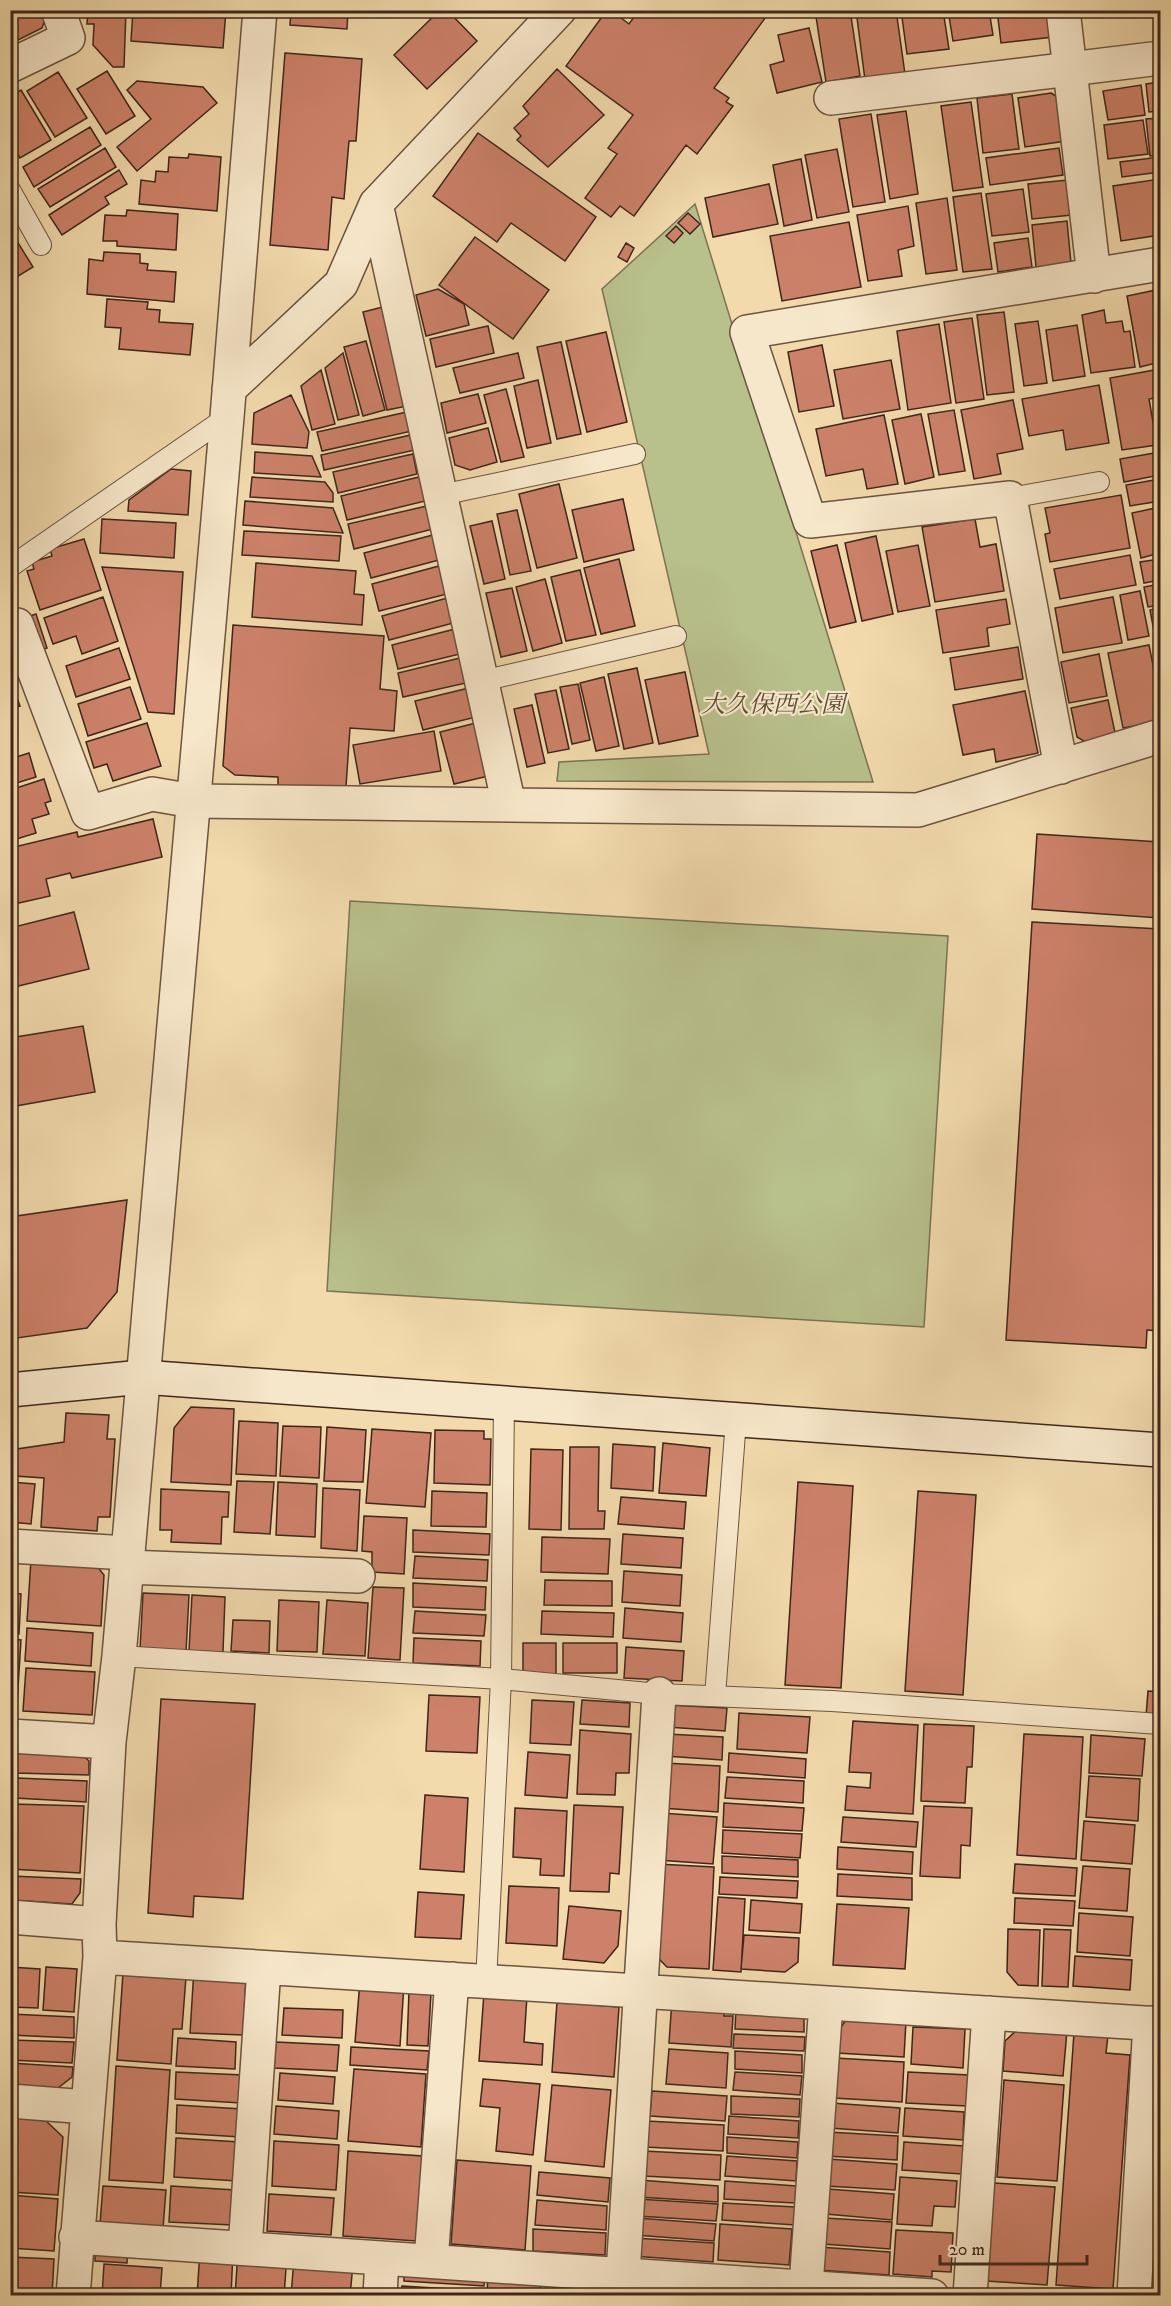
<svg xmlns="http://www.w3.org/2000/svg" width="1171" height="2306" font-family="'IM FELL DW Pica','Noto Serif JP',serif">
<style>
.green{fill:#b8c08c;stroke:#7b7353;stroke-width:1.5}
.building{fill:#cd816a;stroke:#3e261a;stroke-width:1.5}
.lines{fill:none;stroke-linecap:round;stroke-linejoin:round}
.lane-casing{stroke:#6b533f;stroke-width:22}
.street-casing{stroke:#6b533f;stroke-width:36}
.secondary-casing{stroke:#3e261a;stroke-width:36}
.lane{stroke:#f7e7ca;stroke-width:20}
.street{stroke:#f7e7ca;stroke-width:33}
.secondary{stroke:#f7e7ca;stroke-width:33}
.labels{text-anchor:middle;stroke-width:4.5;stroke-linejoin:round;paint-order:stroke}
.park-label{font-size:24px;font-style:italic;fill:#5c4c36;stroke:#f7e7ca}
</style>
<rect width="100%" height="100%" fill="#f2daad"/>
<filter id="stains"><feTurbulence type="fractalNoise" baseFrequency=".00333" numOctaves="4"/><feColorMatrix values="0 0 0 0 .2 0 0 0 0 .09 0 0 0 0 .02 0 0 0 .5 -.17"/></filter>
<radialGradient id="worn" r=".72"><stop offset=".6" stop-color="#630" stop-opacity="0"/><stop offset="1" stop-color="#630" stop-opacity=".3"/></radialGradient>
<path class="green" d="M695 204 873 782 557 781 559 762 709 754 602 289Z
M350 901 948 936 924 1327 327 1291Z"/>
<path class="building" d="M10 10H41L45 19 42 28 10 44Z
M88 10H126L124 67H113L93 45 94 24H87Z
M133 10H226L223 48 131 41Z
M291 10H348L347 29 290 25Z
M440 10H447L477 41 427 89 394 55Z
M607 10H611L629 24 639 10H771L714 88 729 98 726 102 733 106 697 154 686 145 634 216 620 206 611 217 585 198 617 154 608 148 633 115 566 66Z
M815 10H850L860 76 826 82Z
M856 10H896L905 74 865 80Z
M901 10H943L949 49 907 54Z
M948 10H989L993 35 953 41Z
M997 10H1049L1053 37 1001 43Z
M809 28 822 82 777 93 770 65 784 61 778 35Z
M285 53 362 59 356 141H349L344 199 332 197 328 250 270 245Z
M557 69 604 115 548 167 517 140 521 136 514 128 529 114 523 106Z
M107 71 135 116 106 134 77 89Z
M58 72 87 118 55 137 27 91Z
M137 81 203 87 217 103 137 171 117 147 151 119 127 90Z
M1160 82V111L1149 112 1146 84Z
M1141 85 1145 115 1108 120 1103 91Z
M21 90 51 140 20 158 10 142V97Z
M1051 93 1059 98 1066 141 1025 147 1018 98Z
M1012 94 1019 149 983 153 977 98Z
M971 102 983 187 953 191 941 106Z
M906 111 918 194 890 199 877 115Z
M871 114 885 202 853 207 839 119Z
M1160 118V155L1150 156 1146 119Z
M1143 120 1148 154 1108 159 1104 125Z
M90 127 101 145 34 187 23 167Z
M478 133 596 217 565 261 511 223 497 242 433 196Z
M105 148 116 167 50 207 38 189Z
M1059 148 1063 175 990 185 986 158Z
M837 149 849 212 817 218 805 155Z
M189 154 221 157 217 211 139 204 141 180 155 182 156 171 168 172 169 157 188 158Z
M1160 157V172L1122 177 1120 162Z
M801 159 812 220 784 226 773 165Z
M119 170 127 184 105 197 109 204 62 235 49 215Z
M1160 179V235L1121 241 1113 186Z
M1068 180 1072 215 1032 219 1028 184Z
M769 184 778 224 713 237 705 198Z
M1023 189 1029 232 992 236 986 194Z
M981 193 992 269 963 272 953 197Z
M947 198 957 270 926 274 916 203Z
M908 206 914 246 898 250 902 276 868 281 857 215Z
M127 210 178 214 176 250 117 246V241H103L105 215 126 216Z
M688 213 700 224 690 234 678 223Z
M1067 221 1071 263 1036 267 1032 225Z
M849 222 861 287 782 301 770 236Z
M676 226 683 233 674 243 666 236Z
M475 237 549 290 513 339 439 285Z
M15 238 33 267 10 281V241Z
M1028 238 1032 267 998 272 994 243Z
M626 243 634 248 627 262 618 257Z
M104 252 140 254V263L148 264 147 270 176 272 174 302 87 294 89 259 103 261Z
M438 289 464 304 469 325 426 336 416 295Z
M1156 290 1160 316V362L1140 367 1127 296Z
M107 299 148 302 147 309 160 310 159 322 193 324 190 355 119 349 121 328 105 327Z
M383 307 407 406 387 410 363 312Z
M1104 310 1106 323 1122 321 1124 332 1130 331 1135 367 1091 373 1082 315Z
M1004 312 1014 392 987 395 977 315Z
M972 318 984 399 956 403 944 322Z
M1038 321 1047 383 1024 386 1015 324Z
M939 324 951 403 908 410 897 331Z
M1077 325 1085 376 1053 381 1046 330Z
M488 326 494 353 436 367 430 339Z
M606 332 627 422 587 432 566 341Z
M366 341 385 410 363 416 344 347Z
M561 342 581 434 557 439 537 347Z
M822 345 834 406 799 412 788 352Z
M343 353 359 415 338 420 325 368Z
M518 353 524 378 460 393 453 368Z
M891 360 900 409 843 419 834 370Z
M1160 369V397L1149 399 1157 445 1122 450 1110 378Z
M321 370 335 424 312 430 301 386Z
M538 380 551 443 527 448 514 386Z
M1099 385 1109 443 1066 450 1063 430 1029 436 1022 399Z
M506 389 524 457 501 462 484 395Z
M478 394 486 423 447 433 441 403Z
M291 395 309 432 307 448 252 444 254 413Z
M1013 400 1023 449 997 454 1001 474 974 479 961 410Z
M954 410 965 471 939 475 928 414Z
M407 412 412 431 322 451 317 432Z
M921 414 934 477 905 484 892 420Z
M884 415 898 484 867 489 863 469 826 476 816 429Z
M488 428 497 462 470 470 455 465 449 438Z
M411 435 415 450 324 470 321 455Z
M255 452 312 456 321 477 254 473Z
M1160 452V475L1124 482 1120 459Z
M413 454 417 474 338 493 333 472Z
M171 469 191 471 188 515 128 511 129 500Z
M252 477 325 482 333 493V502L250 497Z
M419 477 425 501 347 520 341 496Z
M1160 479V501L1130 506 1126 485Z
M559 484 577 558 537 568 519 494Z
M1121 495 1130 548 1050 562 1045 534 1050 533 1045 508Z
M623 499 634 550 584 562 572 510Z
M245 501 333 508 343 533 243 525Z
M427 506 433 529 354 549 348 524Z
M1160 507V553L1141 558 1132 513Z
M517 510 531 571 510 575 497 514Z
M102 519 176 523 174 558 100 553Z
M975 519 980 547 996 544 1004 591 935 602 922 527Z
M492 521 505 579 484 584 470 526Z
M244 531 341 536 339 561 242 555Z
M433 535 439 560 371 578 364 553Z
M876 536 893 614 862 621 845 543Z
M84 539 101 590 40 610 27 571 34 569 32 562 52 556 50 549Z
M837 545 856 622 830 628 811 551Z
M918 545 930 606 898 612 886 551Z
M1130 555 1136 585 1060 599 1054 569Z
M619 559 635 626 601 634 584 568Z
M1160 559V580L1144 583 1140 562Z
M256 563 356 571 354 594 364 595 362 625 252 617Z
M439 566 447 594 379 611 372 584Z
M102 567 183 572 174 714 148 712Z
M580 570 596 635 566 641 551 577Z
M545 579 562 643 533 651 516 587Z
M1160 584V605L1148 607 1144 587Z
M512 588 527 651 501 657 486 593Z
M1140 591 1149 636 1128 640 1120 595Z
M103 597 118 641 82 654 76 636 53 644 44 618Z
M451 597 457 622 389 640 382 616Z
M1113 597 1122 643 1063 653 1055 608Z
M1006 599 1010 624 987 628 989 646 943 653 936 610Z
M1160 608V663L1150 610Z
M36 614 47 648 32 653 21 619Z
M233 625 384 636 380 689 397 691 394 731 350 728 345 801 278 796V777L235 775 223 766Z
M459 628 464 653 398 669 392 645Z
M1149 645 1160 700V721L1123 728 1108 653Z
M1018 647 1023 679 955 690 950 658Z
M119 648 130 679 76 697 66 666Z
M1099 654 1107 696 1069 703 1061 662Z
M460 658 466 683 403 697 398 673Z
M637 668 653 743 624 749 608 674Z
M685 672 698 736 659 744 645 680Z
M604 677 619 746 596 751 580 683Z
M10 684H12L20 706 10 710Z
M578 684 590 740 572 744 560 687Z
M130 687 141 719 88 736 78 704Z
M469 688 476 717 423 730 415 701Z
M556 690 569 749 548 753 535 694Z
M1025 691 1038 753 996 762 994 749 963 755 953 705Z
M1108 700 1116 737 1089 744 1077 737 1071 708Z
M532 705 545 763 527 767 514 709Z
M480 722 493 775 454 784 440 732Z
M147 723 161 766 113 781 107 764 94 768 86 742Z
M434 731 441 771 360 784 353 745Z
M29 753 36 777 10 785V759Z
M44 779 51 801 45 803 49 814 32 819 36 833 10 841V790Z
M153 819 162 857 72 878 70 873 46 879 50 896 10 905V848L77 832 78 837Z
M1037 834 1160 842V918L1032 909Z
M74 912 89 969 10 988V928Z
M1032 922 1160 929V1331L1147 1330 1146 1348 1006 1340Z
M83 1026 95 1092 10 1107V1038Z
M127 1200 117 1292 87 1328 10 1339V1217Z
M191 1407 234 1409 231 1485 171 1482 174 1428Z
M66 1413 109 1415 107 1439H115L110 1517H98L97 1531 41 1527 44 1478 15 1476 17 1449 64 1442Z
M239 1421 278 1423 276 1476 236 1474Z
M283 1426 321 1427 319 1478 280 1476Z
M327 1427 366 1430 363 1482 324 1481Z
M372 1429 431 1433 425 1507 366 1503Z
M435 1430 484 1431V1439H491L490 1485 434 1483Z
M663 1443 710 1448 706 1496 659 1493Z
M613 1444 655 1447 653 1491 611 1488Z
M570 1447H599L598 1511H605L604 1529H569Z
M531 1449 563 1450 561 1530 529 1529Z
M237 1481 274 1482 270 1534 234 1532Z
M10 1482 35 1484 31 1524 10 1522Z
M278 1482 317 1484 315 1537 276 1535Z
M798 1482 853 1486 841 1688 785 1685Z
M323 1488 360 1490 357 1551 321 1548Z
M161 1489 229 1492 228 1517H222L221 1544 171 1542 172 1530H160Z
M432 1491 487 1493 486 1527 431 1526Z
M918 1491 976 1495 963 1695 905 1691Z
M621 1497 686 1502 684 1529 618 1524Z
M364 1516 407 1518 404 1574 372 1572V1552L362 1551Z
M413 1530 490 1534 489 1555 413 1552Z
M623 1534 683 1538 681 1568 621 1564Z
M542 1537 610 1539 608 1574 541 1572Z
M415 1556 488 1560 487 1581 413 1578Z
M31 1560 96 1565 104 1575 101 1626 27 1621Z
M624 1571 682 1575 680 1606 622 1602Z
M545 1580 612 1581V1606L544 1605Z
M413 1583 486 1587 485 1610 413 1607Z
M373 1587 404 1588 400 1660 368 1658Z
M10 1593 21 1594 19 1634 10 1633Z
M143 1593 189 1595 186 1652 140 1650Z
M192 1595 225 1597 223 1652 189 1651Z
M279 1600 319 1602 317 1652 277 1651Z
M327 1600 368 1603 365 1656 323 1654Z
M625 1608 683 1613 681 1642 623 1638Z
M415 1611 486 1615 484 1636 413 1633Z
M542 1611 614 1613 613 1637 541 1634Z
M233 1620 270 1621 269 1653 231 1651Z
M27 1628 93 1633 91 1666 25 1661Z
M414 1638 481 1641 480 1666 413 1663Z
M10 1639 21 1640 17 1704H10Z
M523 1643H556V1674H523Z
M563 1643H617V1673H563Z
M626 1647 684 1651 682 1681 624 1678Z
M26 1668 95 1672 92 1715 23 1711Z
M1148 1691 1160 1692V1716H1146Z
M429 1695 480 1697 477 1753 426 1751Z
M161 1699 255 1704 243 1899 194 1896 193 1917 148 1913Z
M532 1700 574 1702 571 1745 530 1743Z
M582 1700 630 1703 629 1727 580 1724Z
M668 1705 727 1708 725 1731 667 1727Z
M739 1713 810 1717 807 1753 737 1749Z
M853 1721 918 1725 913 1814 845 1810 847 1786 870 1788 871 1773 849 1772Z
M924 1724 974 1726 972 1767H967L965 1803 921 1801Z
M580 1730 631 1734 629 1773H616L615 1795 577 1794Z
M667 1734 723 1737 722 1760 665 1756Z
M1024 1734 1083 1737 1076 1859 1017 1855Z
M1091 1735 1145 1739 1142 1776 1089 1773Z
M17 1746 75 1748 89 1761V1775L15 1773Z
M528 1752 570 1755 567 1798 525 1795Z
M729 1753 806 1759 805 1778 728 1772Z
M664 1763 720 1766 718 1812 661 1808Z
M1089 1776 1140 1779 1138 1821 1086 1817Z
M727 1777 804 1781 803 1803 725 1798Z
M17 1778 87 1781 86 1802 15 1798Z
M425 1795 468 1798 464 1872 420 1869Z
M724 1803 804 1808 802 1831 723 1827Z
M12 1804 84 1806 80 1873 10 1869Z
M574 1805 623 1807 619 1874 610 1873 609 1892 570 1891Z
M924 1806 972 1808 970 1846 961 1845 960 1878 920 1876Z
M515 1808 567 1811 564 1876 540 1875 541 1859 513 1857Z
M661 1813 717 1817 713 1864 657 1860Z
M843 1817 918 1822 916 1847 841 1842Z
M1084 1821 1135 1825 1132 1864 1081 1860Z
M723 1830 802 1834 800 1858 722 1853Z
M838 1847 913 1852 912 1874 837 1869Z
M722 1856 798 1860V1877L722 1873Z
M657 1864 714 1867 709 1969 667 1967 651 1951Z
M1015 1864 1077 1868 1075 1896 1013 1893Z
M1083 1866 1130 1869 1127 1911 1079 1908Z
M838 1874 912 1878V1900L837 1896Z
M10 1876 81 1879 80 1893 72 1904 10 1900Z
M720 1877 798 1881 797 1898 719 1894Z
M509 1886 559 1888 557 1946 506 1943Z
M418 1892 464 1895 461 1939 415 1937Z
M718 1897 745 1899 741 1972 713 1970Z
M1015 1898 1075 1901 1073 1926 1014 1923Z
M751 1900 802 1904 800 1933 749 1930Z
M837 1904 909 1908 905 1969 833 1965Z
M569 1906 621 1911 618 1946 604 1963 563 1959Z
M1079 1913 1133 1917 1130 1956 1077 1952Z
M1008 1929 1040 1930 1038 1986 1018 1985 1007 1972Z
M1044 1929 1071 1930 1068 1987 1042 1986Z
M744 1935 799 1938 798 1962 785 1972 741 1969Z
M1075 1956 1132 1960 1130 1990 1073 1986Z
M10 1967 40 1969 38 2008 10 2007Z
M46 1967 77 1969 74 2012 43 2010Z
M194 1969 246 1978 243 2035 190 2033Z
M123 1973 186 1977 182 2029H173L171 2064 117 2060Z
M360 1981 404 1984 400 2046 355 2042Z
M409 1991 431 1993 428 2046 407 2045Z
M484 1993 527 1996 524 2042 543 2044 542 2065 479 2061Z
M672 1999 724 2009V2016H733L731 2047 669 2043Z
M557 2002 619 2007 614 2077 552 2072Z
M284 2008 343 2010 342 2038 282 2035Z
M736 2008 794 2010 804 2019V2032L735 2029Z
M10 2014 74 2017V2038L10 2035Z
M847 2018 906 2021 904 2057 837 2053 838 2032Z
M913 2027 965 2029 963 2068 911 2064Z
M1019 2028 1067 2031 1063 2076 1003 2071 1005 2041Z
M1074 2033 1108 2035 1106 2053 1130 2055 1113 2289 1056 2285Z
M734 2034 805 2037 804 2051 733 2048Z
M178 2038 236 2042 235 2069 176 2066Z
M10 2040 74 2042 72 2063 10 2060Z
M276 2042 339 2045 337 2071 274 2068Z
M351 2047 429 2051 427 2070 350 2065Z
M669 2049 728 2053 726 2088 666 2084Z
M735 2051 802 2055V2073L735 2069Z
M835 2058 904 2062 902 2102 833 2098Z
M10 2063 73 2067 72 2077 54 2091 10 2089Z
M116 2066 170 2070 163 2183 109 2180Z
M354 2069 426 2074 421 2147 348 2141Z
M176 2072 243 2075 241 2103 175 2099Z
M735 2072 802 2076 800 2095 733 2090Z
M908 2072 969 2075 967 2106 906 2103Z
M280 2073 335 2077 333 2104 278 2100Z
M483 2079 540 2084 533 2155 496 2151 500 2108 480 2106Z
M1004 2080 1064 2085 1057 2181 997 2177Z
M552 2085 611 2090 604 2167 545 2161Z
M652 2091 727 2096 725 2121 650 2116Z
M731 2096 800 2099 799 2117 731 2114Z
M831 2103 900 2108 898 2133 830 2128Z
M177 2105 242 2109 241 2137 176 2133Z
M276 2106 339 2111 337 2139 274 2134Z
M905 2108 964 2112 963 2140 903 2136Z
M729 2116 799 2121 798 2138 728 2134Z
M10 2117 46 2121 63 2137 58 2195 10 2192Z
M646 2121 724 2125 723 2151 645 2147Z
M827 2132 898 2136 897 2160 826 2156Z
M727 2137 798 2142 797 2158 727 2153Z
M176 2138 239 2142 237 2181 174 2177Z
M274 2141 339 2145 336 2190 272 2186Z
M904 2142 964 2146 962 2174 902 2170Z
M348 2151 423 2156 417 2241 343 2236Z
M644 2151 721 2155 720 2180 643 2176Z
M727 2156 797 2161 796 2181 725 2176Z
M828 2159 897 2164 895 2190 826 2186Z
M457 2160 531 2166 525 2250 451 2244Z
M539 2172 610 2178 608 2202 537 2195Z
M900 2177 957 2181 955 2207 934 2206 932 2226 897 2224Z
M639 2180 718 2186V2202L638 2197Z
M725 2181 796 2186 795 2203 724 2199Z
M994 2183 1055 2187 1047 2285 986 2281Z
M103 2186 166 2190 163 2228 100 2224Z
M171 2186 235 2190 233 2225 169 2222Z
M828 2189 894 2194 892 2220 826 2214Z
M269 2194 334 2198 331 2235 267 2231Z
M10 2195 58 2199 54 2251 10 2248Z
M637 2199 718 2204 716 2221 637 2216Z
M537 2200 607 2206 606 2230 535 2225Z
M723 2203 796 2207 795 2225 722 2220Z
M637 2218 716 2224 714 2241 635 2235Z
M825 2218 892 2222 890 2249 823 2244Z
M720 2224 792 2229 789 2265 718 2260Z
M533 2229 606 2233 605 2255 533 2251Z
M896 2230 953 2233 951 2272 932 2271V2277L893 2274Z
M634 2238 714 2243 713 2262 633 2256Z
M95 2243 128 2245 127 2263 95 2261Z
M819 2247 890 2252 889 2275 818 2270Z
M200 2250 233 2252 231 2296H197Z
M238 2251 287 2255 284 2296H235Z
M10 2257 54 2259 52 2296H10Z
M294 2259 353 2264 350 2296H291Z
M104 2264 162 2268 160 2296H102Z
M404 2264 485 2269 484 2286 404 2281Z
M488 2271 541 2275 540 2296H487Z
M605 2280 683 2285 682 2296H604Z
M402 2286 484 2291 483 2296H402Z"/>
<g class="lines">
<g class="lane-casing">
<path id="lane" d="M10 190 41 245
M441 495 635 454
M1010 498 1099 482
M10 567 227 417
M482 681 676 636
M119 1656 501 1679 659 1694 832 1701 1160 1724
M715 1696 736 1420
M486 1982 501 1679 504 1403"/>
</g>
<g class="street-casing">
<path id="street" d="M1063 10 1094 276
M10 66 68 38 58 10
M831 98 1160 58
M376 204 509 805
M229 389 341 284 376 204 559 10
M17 625 88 813 152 794 193 801 918 810 1160 736
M1061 767 1010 498 810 521 747 332 1160 264
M10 1546 127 1553
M127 1567 358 1576
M10 1736 109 1742
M10 1917 99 1924
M100 1957 1160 2024
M10 2101 87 2107
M76 2237 932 2296
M245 2248 264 1968
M431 2261 452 1979
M623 2274 659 1694
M806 2286 826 2003
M73 2296 100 1957 99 1924 109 1742 119 1656 227 417 260 10
M380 2296 382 2258
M970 2296 989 2013
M1134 2296 1150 2023"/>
</g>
<g class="secondary-casing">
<path id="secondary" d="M10 1390 142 1377 1160 1450"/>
</g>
<use href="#lane" class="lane"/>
<use href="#street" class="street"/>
<use href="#secondary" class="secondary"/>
</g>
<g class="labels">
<g class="park-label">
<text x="773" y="712">大久保西公園</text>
</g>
</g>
<rect width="1171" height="2306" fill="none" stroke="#f2daad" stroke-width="36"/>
<rect x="12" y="12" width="1147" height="2282" fill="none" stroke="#3e261a" stroke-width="3"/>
<rect x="18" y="18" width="1135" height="2270" fill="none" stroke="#3e261a" stroke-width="1.5"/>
<path d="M940 2255v9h147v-9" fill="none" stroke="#3e261a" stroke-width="3"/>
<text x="949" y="2255" font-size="18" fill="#3e261a" stroke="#f7e7ca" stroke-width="4.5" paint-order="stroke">20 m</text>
<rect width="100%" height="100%" filter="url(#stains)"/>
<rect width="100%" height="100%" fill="url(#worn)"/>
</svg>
